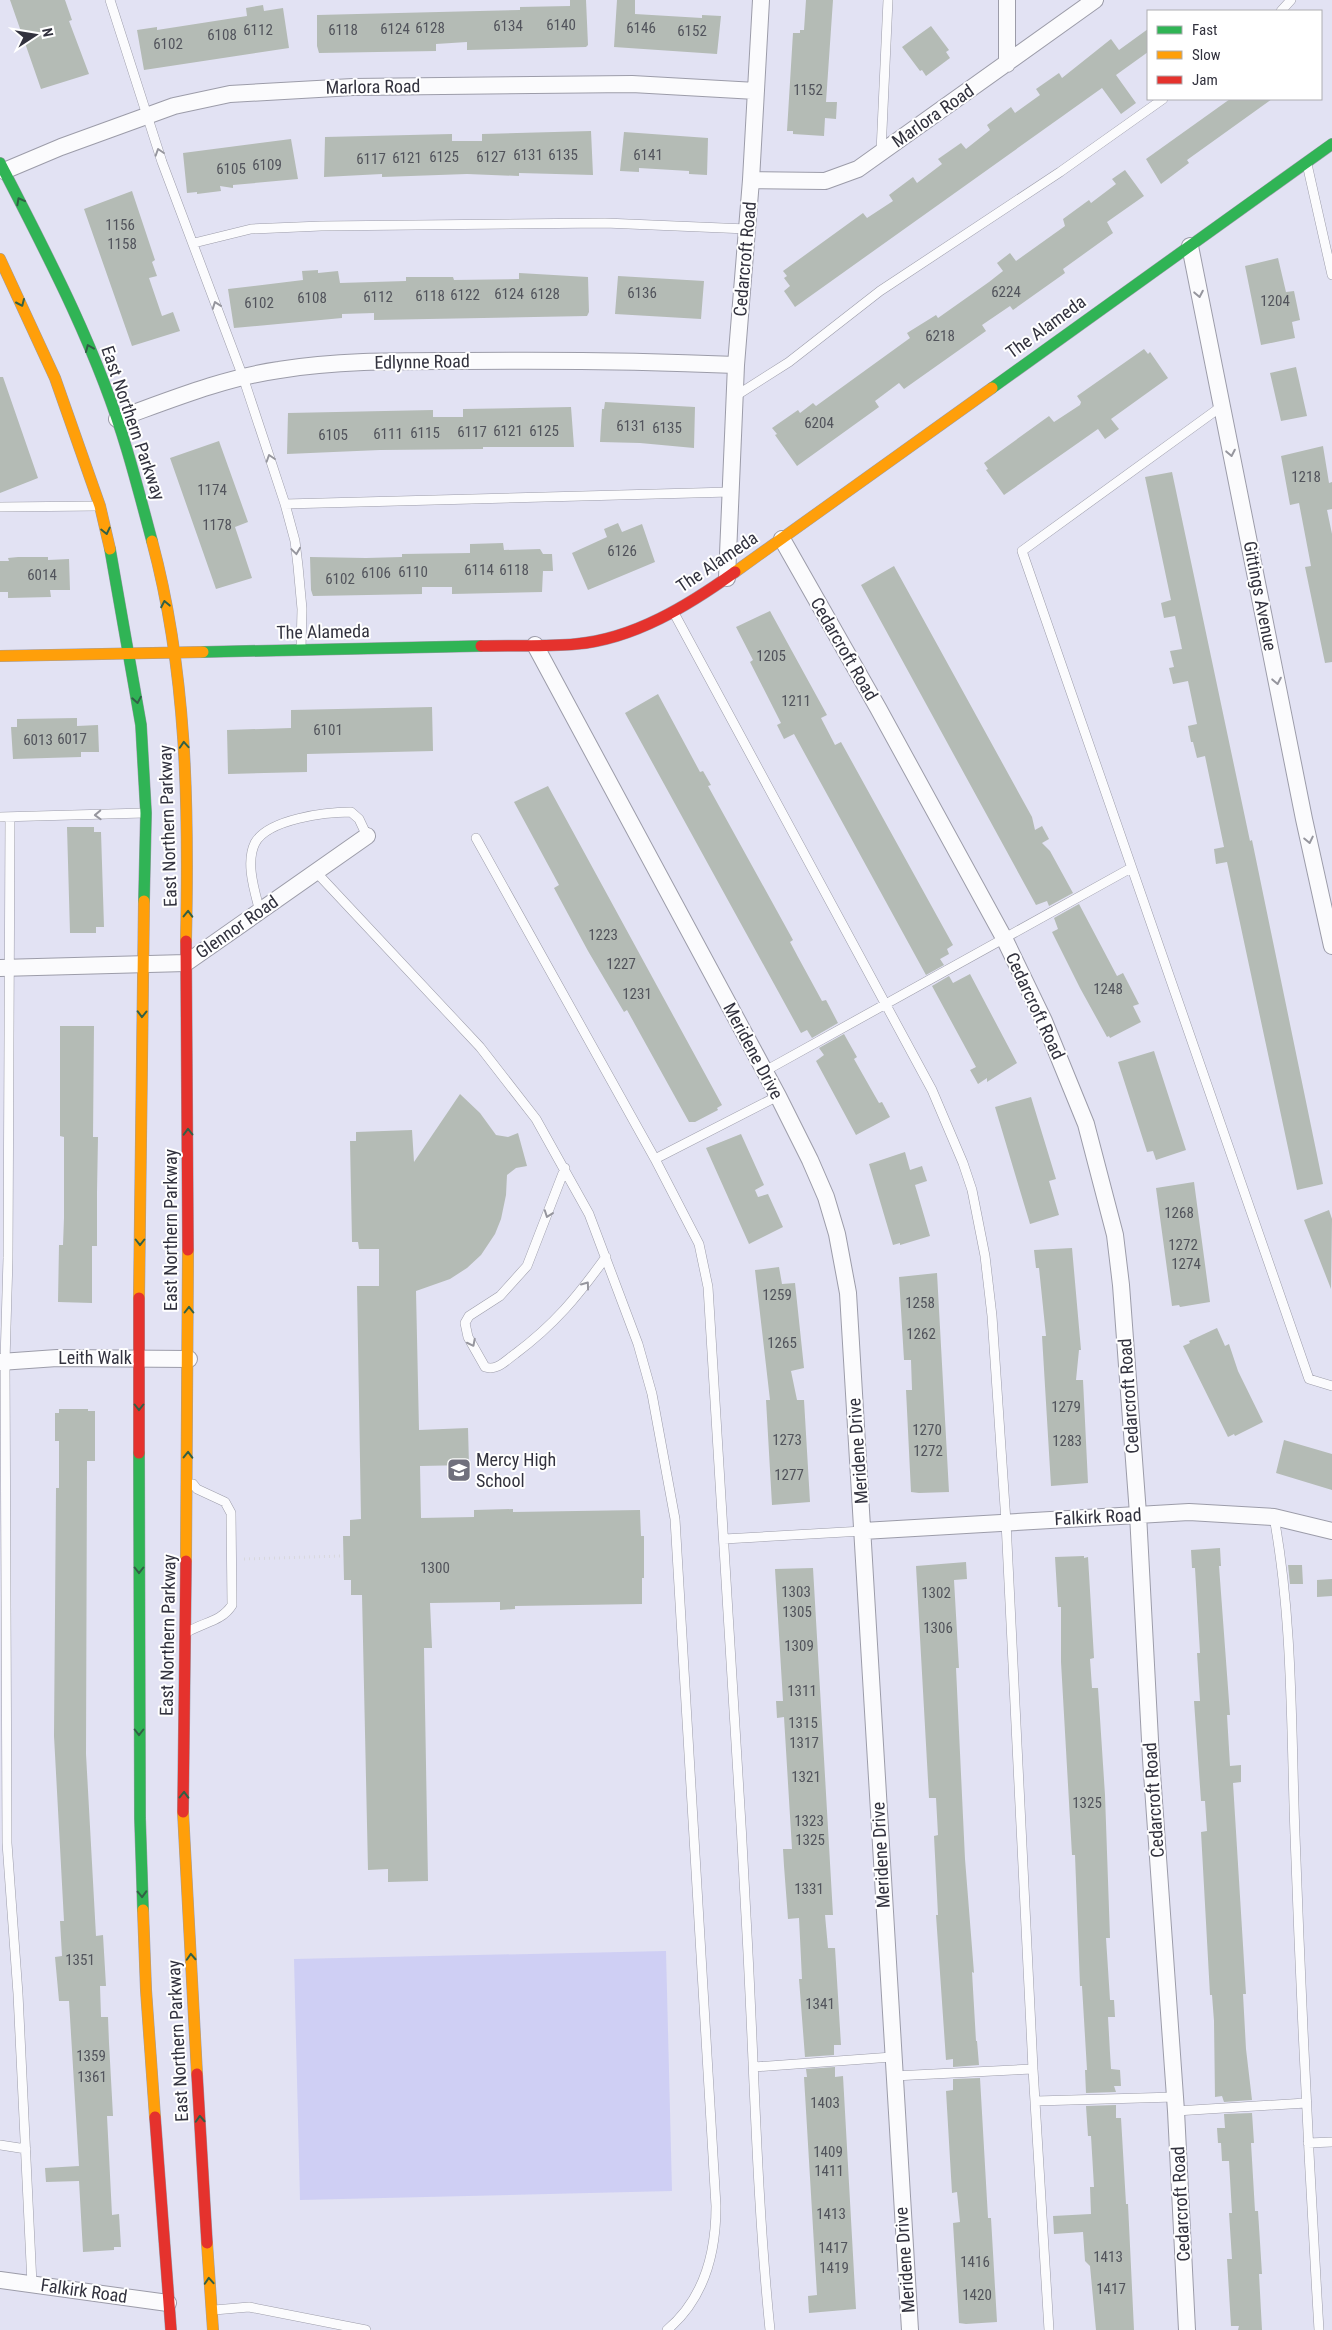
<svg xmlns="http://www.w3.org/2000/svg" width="1332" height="2330" font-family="'Roboto Condensed',sans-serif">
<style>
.green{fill:#cfcff4}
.building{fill:#b4bbb5}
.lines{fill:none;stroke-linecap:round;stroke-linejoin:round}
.lane-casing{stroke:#9c9ca9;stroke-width:10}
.street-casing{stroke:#9c9ca9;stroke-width:18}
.fast-casing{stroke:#9c9ca9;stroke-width:12}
.slow-casing{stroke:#9c9ca9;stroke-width:12}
.jam-casing{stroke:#9c9ca9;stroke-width:12}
.path{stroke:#d8d8dd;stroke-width:3;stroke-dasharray:1 4;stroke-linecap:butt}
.lane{stroke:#fbfbfd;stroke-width:9}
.street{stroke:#fbfbfd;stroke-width:16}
.fast{stroke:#30b455;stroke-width:11}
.slow{stroke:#ff9f0a;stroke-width:11}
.jam{stroke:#e5322d;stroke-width:11}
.oneway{stroke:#96969e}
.oneway2{stroke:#316046}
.labels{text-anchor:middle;stroke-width:4;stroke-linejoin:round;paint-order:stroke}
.number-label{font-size:15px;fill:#52545c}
.street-label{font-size:18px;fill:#32323e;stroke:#fff}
.poi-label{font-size:18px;fill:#32323e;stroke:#fff;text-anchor:start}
</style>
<rect width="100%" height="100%" fill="#e2e2f3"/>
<path class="green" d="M666 1951 672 2191 300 2200 294 1959Z"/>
<path class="building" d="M10 0H65L72 20 69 21 89 74 41 89Z
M570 0H586L588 45 586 47 467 50V42L436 44V51L319 53 317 46V15L520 10V7L570 6Z
M617 0H635V14L702 18V15L721 16 717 54 614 47Z
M806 0H833L826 102H837L836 119 825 118 824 136 793 134V131H787L793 33H800V30H804Z
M263 5 264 11 283 8 289 48 144 70 137 30 157 27V30L247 16 246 8Z
M931 26 949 50 946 52 950 58 926 76 922 70 920 71 902 47Z
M1148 29V52L1116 75 1136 103 1121 114 1102 88 795 307 784 291 790 286 784 278 787 276 783 271 863 213 867 218 893 201 889 195 913 177 917 183 942 164 938 159 961 143 966 149 990 130 987 125 1011 107 1015 113 1040 95 1036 89 1059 73 1062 78 1111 39 1119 50Z
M1230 99H1272L1187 160 1189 163 1161 184 1146 159Z
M591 131 593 175 519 173V176L467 174 382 177V174L324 177 325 137 452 134V141H482V134Z
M624 132 708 138 707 175 689 174V171L639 168V172L620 171Z
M291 139 298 179 233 185V188L220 186 221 191 197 194V192L187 193 183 153Z
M1125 170 1144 196 1107 222 1113 233 1063 269 1065 273 1013 310 1010 306 982 325 986 331 904 389 899 383 875 401 879 407 797 466 775 435 777 434 772 428 798 410 800 413 813 403 816 406 910 338 907 333 936 315 938 318 989 282 1003 271 997 263 1010 253 1016 261 1065 226 1063 219 1089 200 1091 203 1116 184 1112 179Z
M132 191 155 260 152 262 157 276 149 278 162 316 173 312 180 331 132 346 84 209Z
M1278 258 1286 292 1294 291 1300 320 1292 322 1295 338 1261 345 1245 266Z
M318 270V273L338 271 340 283 406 281V277H453L454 280 519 279V273L588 277 589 312 587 316 374 320V313L342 314V318L234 328 228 289 303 280 302 271Z
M618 276 704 281 701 319 615 314Z
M1144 349 1148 354 1150 352 1168 378 1111 419 1119 429 1105 439 1098 429 1004 495 986 470 988 469 984 463 1049 416 1054 422 1080 405 1081 402 1077 396Z
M1296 367 1307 416 1281 421 1270 373Z
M0 377H3L38 478 0 493Z
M605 402 695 407 694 448 640 443 600 442 602 409H604Z
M571 407 574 447H483V449L380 450 287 454 288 413 433 410V417H463V409Z
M219 441 248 522 235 527 252 578 216 589 170 458Z
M1323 446 1329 483 1332 482V509L1327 510 1332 534V662L1325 663 1305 567 1311 566 1299 503 1290 505 1281 456Z
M1172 472 1250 841 1252 840 1323 1184 1297 1190 1227 862 1216 864 1214 849 1224 847 1205 756 1197 758 1193 742H1191L1188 726 1197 724 1188 681 1173 684 1169 668 1174 667 1170 651 1182 649 1175 616 1164 618 1161 603 1171 600 1145 477Z
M618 523 622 532 642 524 655 562 588 590 572 553 607 537 604 529Z
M503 543 504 550 540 549 543 554H552L553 571H543L542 592 452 594V587H422V594L313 596 311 590 310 557 366 558 402 557V554L470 553V544Z
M18 557H48V560L69 559 70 590H50L51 597 8 598V592H0V561H9L8 558Z
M894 566 1032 817 1035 830 1042 826 1049 839 1042 843 1050 851 1073 893 1049 906 1047 901 1036 905 861 585Z
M770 611 827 715 821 718 835 745 841 742 953 945 947 949 949 954 940 959 944 965 926 975 794 734 784 739 777 725 781 723 750 662 753 660 736 627Z
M658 694 700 772 703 771 711 785 708 786 793 940 790 942 798 957 822 1001 826 1000 838 1023 812 1038 807 1030 801 1033 625 713Z
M432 707 433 751 307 754V772L228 774 227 730 291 728V710Z
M77 718V726L98 725 99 752H81V757L13 759 11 727H17V719Z
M548 786 722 1105 717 1108 718 1110 695 1122H689L627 1010 624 1012 588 951 554 888 559 885 514 802Z
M67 827H94V832H101L104 927H96V933H70Z
M1079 904 1117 976 1123 973 1139 1004 1133 1006 1141 1022 1110 1038 1109 1036 1107 1037 1080 988 1052 932 1058 929 1054 918Z
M970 974 1017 1063 987 1082V1078L978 1084 970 1070 976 1067 932 986 949 976 953 983Z
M60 1026H94L93 1137H98L97 1192V1246H92V1303L58 1302 59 1245H63L64 1218V1137L60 1136Z
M844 1034 857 1057 854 1059 871 1089 879 1103 882 1102 890 1117 856 1135 816 1061 824 1055 819 1048Z
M1154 1051 1186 1150 1156 1160 1153 1151 1147 1152 1118 1062Z
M460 1094 480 1113 496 1135 508 1137 518 1133 527 1166 516 1168 507 1175 506 1195 501 1219 495 1234 481 1255 467 1268 450 1279 416 1291 419 1430 468 1428 469 1465 420 1466 421 1518 474 1517V1510L513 1509V1512L640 1510 641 1536H644V1578H642V1604L515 1606V1609L500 1610V1602L430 1603 432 1648H424L428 1881 388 1882V1869L368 1870 362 1595H351V1580H344L343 1536H350V1520L361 1519 357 1286H379V1249H359L358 1242H352L350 1141H356V1132L412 1130 414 1162Z
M1031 1097 1056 1179 1049 1181 1059 1215 1030 1224 995 1107Z
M741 1134 764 1185 755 1190 758 1197 768 1194 783 1227 749 1244 706 1148Z
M905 1152 910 1170 922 1166 927 1181 915 1185 930 1236 900 1245V1243L893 1245 869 1164Z
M1194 1182 1210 1302 1180 1307 1179 1305 1172 1306 1156 1188Z
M1329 1210 1332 1219 1331 1289 1304 1220Z
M1072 1248 1081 1350H1079L1076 1380H1083L1088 1483 1051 1486 1042 1336H1046L1039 1268H1036L1034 1250Z
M779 1267 782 1284 795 1283 804 1368 791 1371 797 1400H804L810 1502 772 1505 766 1400H770L755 1270Z
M937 1273 949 1492 919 1493 911 1492 906 1390H912L911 1360H904L899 1277Z
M1217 1328 1225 1346 1229 1344 1238 1371 1263 1422 1235 1436 1234 1434 1228 1437 1183 1346 1190 1343 1189 1341Z
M59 1409H88V1411H95V1461H87L86 1754 96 1936 103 1935 106 1986H100L101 2017H108L109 2043 113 2116H107L112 2215 119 2214 121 2247H114V2250L83 2252 79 2181 46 2182 45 2168 79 2166 69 2001H59L55 1957 62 1956 60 1921H64L54 1736 56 1488H59V1441H55V1413H59Z
M1284 1440 1332 1454V1490L1276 1473Z
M1220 1548 1221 1566H1219L1230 1715H1227L1230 1766 1241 1765V1782L1233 1783 1246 1994H1243L1246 2049 1252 2100 1224 2102 1222 2096 1215 2097 1214 2021 1212 1995H1210L1201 1832 1207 1831 1205 1801H1201L1194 1701H1200L1197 1653H1200L1195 1568H1192L1191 1550Z
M1084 1556V1558L1088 1557 1094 1658 1090 1659 1092 1688H1098L1105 1795 1110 1938H1106L1110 2000H1114L1115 2017H1108L1110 2053 1111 2069 1120 2070 1121 2086H1114L1116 2092 1086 2093 1085 2070H1087L1082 1986H1080L1075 1855H1072L1061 1662V1607H1058L1055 1557Z
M966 1562 967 1579 954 1580 959 1668H956L965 1859 974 1973 972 1972 976 2041H977L979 2065 953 2067V2059L946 2060 936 1915H938L934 1836 938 1835 936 1798H929L916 1566Z
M1288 1565H1302L1303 1584H1290Z
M813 1568 833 1915H825L828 1948H835L841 2045H834V2055L805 2057 799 1979H802L799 1918 788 1919 784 1866 783 1849H792L784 1717 777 1718 776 1701H783L775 1569Z
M1332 1579V1596L1317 1597V1580Z
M835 2067V2077L843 2076 856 2309 809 2313 808 2296 817 2295 804 2077H807L806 2069Z
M980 2078 988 2218H991L997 2322 966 2324 959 2323 953 2223 960 2222 957 2192 952 2193 946 2091 953 2090V2079Z
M1116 2105V2118H1121L1126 2204H1128L1134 2330H1096L1090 2266 1085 2261 1083 2232 1054 2234 1053 2216 1091 2214 1090 2187H1094L1091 2136H1088L1086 2106Z
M1252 2113 1254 2143H1251L1255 2211H1258L1262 2274H1259L1262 2330H1238L1239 2326H1231L1227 2259H1232L1229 2213H1232L1229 2161H1222L1221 2143H1218L1217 2128H1225L1224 2114Z"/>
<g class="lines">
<g class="lane-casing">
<path id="lane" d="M110 0 162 162 243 377 285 504 295 541 298 566 302 609 301 649
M1281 11 1291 0
M881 152 888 0
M1307 164 1332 275
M194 243 251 229 321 226 605 223 747 229
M734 397 789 362 880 291 1060 172 1163 99
M1222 406 1022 551 1309 1379 1332 1386
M285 504 730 492
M0 507 97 506
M674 613 932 1090 963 1163 972 1190 985 1256 992 1316 1006 1522 1033 2069 1049 2330
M0 817 144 813
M10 817 8 1258 5 1361 7 1843 18 1994 32 2284
M476 838 655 1159 699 1244 708 1287C721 1496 735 1706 746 1916 754 2054 756 2192 770 2330
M316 872 480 1047 536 1119 589 1214 638 1344 652 1394 675 1519 716 2206C716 2253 704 2299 667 2330
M260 912C255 892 245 863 255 843 268 819 326 812 351 812L359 819 367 836
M765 1071 1131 868
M655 1159 778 1096
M565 1168 527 1266 500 1296 469 1316 465 1323 468 1337 485 1367C497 1371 505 1361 515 1354 555 1324 577 1297 606 1257
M1274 1517C1293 1621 1291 1730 1295 1835 1301 2000 1309 2165 1319 2330
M724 1539 863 1531
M189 1631C205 1622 222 1621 232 1605L231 1513 225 1502 197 1489 193 1484
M754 2067 892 2057
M894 2076 1033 2069
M1036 2101 1175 2097
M1176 2111 1306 2103
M1308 2143 1332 2142
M0 2145 26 2149
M214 2310 249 2307 366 2330"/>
</g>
<g class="street-casing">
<path id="street" d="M1007 0V64
M4 171 61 147 174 106 230 94 353 87 632 84 756 91
M751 180 825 181 858 169 1095 0
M1190 246 1304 819 1332 946
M117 419C170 400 223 378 279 370 339 360 403 361 464 361 554 360 645 361 736 365
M782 539 878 708 1004 938 1044 1021 1086 1124 1115 1235 1121 1285 1138 1514 1151 1759 1176 2111 1187 2330
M727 578 736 365 751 180 761 0
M535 645 778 1096 810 1160 826 1197 837 1234 848 1293 910 2330
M0 968 186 963 367 836
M0 1362 57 1358 189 1359
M863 1531 1189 1512 1274 1517 1332 1531
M0 2280 168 2303"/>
</g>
<g class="fast-casing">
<path id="fast" d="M0 163C48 256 97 349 127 450 136 480 144 511 152 541
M992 388 1332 144
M110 549 141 725 146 813 144 901
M203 652 481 646
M139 1453 140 1818 143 1910"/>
</g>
<g class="slow-casing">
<path id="slow" d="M0 259 55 378 100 506 110 549
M152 541C187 671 189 807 186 941
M735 572 992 388
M0 656 203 652
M139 1298 144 901
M186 1561 188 1250
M183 1812 197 2074
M143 1910 146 1990 155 2117
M207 2243 213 2330"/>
</g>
<g class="jam-casing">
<path id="jam" d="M481 646C512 645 545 647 576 644 634 639 689 605 735 572
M186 941 188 1250
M139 1453V1298
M183 1812 186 1561
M197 2074 207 2243
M155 2117 171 2330"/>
</g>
<path class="path" d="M244 1559 343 1556"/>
<use href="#lane" class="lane"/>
<use href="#street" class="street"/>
<use href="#fast" class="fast"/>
<use href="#slow" class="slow"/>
<use href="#jam" class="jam"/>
</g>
<defs><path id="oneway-chevron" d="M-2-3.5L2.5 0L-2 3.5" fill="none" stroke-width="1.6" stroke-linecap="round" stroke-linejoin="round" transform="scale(1.25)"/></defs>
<g class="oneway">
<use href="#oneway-chevron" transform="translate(159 152) rotate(-108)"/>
<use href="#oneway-chevron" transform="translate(1199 294) rotate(79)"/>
<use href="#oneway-chevron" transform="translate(216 305) rotate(-110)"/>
<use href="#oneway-chevron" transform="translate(1231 453) rotate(79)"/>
<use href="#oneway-chevron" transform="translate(270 458) rotate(-108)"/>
<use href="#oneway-chevron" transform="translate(296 551) rotate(82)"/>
<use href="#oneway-chevron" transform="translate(1277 681) rotate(79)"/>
<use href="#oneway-chevron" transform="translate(98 815) rotate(178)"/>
<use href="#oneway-chevron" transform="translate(1309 840) rotate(78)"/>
<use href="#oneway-chevron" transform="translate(548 1214) rotate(110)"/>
<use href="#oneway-chevron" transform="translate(586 1285) rotate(-54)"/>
<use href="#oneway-chevron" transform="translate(472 1343) rotate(63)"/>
</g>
<g class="oneway2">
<use href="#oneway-chevron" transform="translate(20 201) rotate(-118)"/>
<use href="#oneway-chevron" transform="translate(21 303) rotate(66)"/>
<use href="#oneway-chevron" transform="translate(89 348) rotate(-113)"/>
<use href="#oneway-chevron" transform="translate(106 531) rotate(77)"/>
<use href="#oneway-chevron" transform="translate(165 604) rotate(-101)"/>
<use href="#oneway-chevron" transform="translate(137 700) rotate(80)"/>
<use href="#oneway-chevron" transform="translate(184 745) rotate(-94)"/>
<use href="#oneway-chevron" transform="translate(188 914) rotate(-89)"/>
<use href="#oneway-chevron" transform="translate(142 1014) rotate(91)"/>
<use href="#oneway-chevron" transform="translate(188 1132) rotate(-91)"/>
<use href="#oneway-chevron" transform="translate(140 1242) rotate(90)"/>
<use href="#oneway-chevron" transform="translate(189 1310) rotate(-90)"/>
<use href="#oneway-chevron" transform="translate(139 1407) rotate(90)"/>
<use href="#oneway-chevron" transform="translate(188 1455) rotate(-89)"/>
<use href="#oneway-chevron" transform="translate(139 1570) rotate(90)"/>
<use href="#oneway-chevron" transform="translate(139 1732) rotate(90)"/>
<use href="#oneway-chevron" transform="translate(184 1795) rotate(-89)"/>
<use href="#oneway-chevron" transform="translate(142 1894) rotate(88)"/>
<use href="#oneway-chevron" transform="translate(191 1957) rotate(-93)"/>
<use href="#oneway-chevron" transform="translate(200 2119) rotate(-93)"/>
<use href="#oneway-chevron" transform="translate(209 2281) rotate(-94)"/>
</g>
<defs>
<g id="school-square" transform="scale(1.25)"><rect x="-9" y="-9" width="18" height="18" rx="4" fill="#70707d" stroke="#fff"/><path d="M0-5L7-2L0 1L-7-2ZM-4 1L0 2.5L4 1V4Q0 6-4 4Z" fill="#fff"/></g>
</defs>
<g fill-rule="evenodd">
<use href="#school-square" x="459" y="1470"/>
</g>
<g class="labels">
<g class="number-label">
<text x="561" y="30">6140</text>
<text x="508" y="31">6134</text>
<text x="430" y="33">6128</text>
<text x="641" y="33">6146</text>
<text x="395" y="34">6124</text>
<text x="258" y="35">6112</text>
<text x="343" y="35">6118</text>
<text x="692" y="36">6152</text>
<text x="222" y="40">6108</text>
<text x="168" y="49">6102</text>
<text x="808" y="95">1152</text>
<text x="528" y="160">6131</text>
<text x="563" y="160">6135</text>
<text x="648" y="160">6141</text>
<text x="444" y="162">6125</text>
<text x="491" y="162">6127</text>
<text x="407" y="163">6121</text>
<text x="371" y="164">6117</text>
<text x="267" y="170">6109</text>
<text x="231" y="174">6105</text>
<text x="120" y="230">1156</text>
<text x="122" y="249">1158</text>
<text x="1006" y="297">6224</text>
<text x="642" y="298">6136</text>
<text x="509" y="299">6124</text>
<text x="545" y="299">6128</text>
<text x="465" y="300">6122</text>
<text x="430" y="301">6118</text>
<text x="378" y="302">6112</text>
<text x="312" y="303">6108</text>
<text x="1275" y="306">1204</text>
<text x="259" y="308">6102</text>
<text x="940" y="341">6218</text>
<text x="819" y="428">6204</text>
<text x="631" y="431">6131</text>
<text x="667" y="433">6135</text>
<text x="508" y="436">6121</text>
<text x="544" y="436">6125</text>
<text x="472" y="437">6117</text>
<text x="425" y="438">6115</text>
<text x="388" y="439">6111</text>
<text x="333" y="440">6105</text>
<text x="1306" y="482">1218</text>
<text x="212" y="495">1174</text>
<text x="217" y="530">1178</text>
<text x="622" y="556">6126</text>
<text x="479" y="575">6114</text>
<text x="514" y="575">6118</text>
<text x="413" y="577">6110</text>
<text x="376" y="578">6106</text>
<text x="42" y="580">6014</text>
<text x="340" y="584">6102</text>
<text x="771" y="661">1205</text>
<text x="796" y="706">1211</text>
<text x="328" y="735">6101</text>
<text x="72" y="744">6017</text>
<text x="38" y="745">6013</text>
<text x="603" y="940">1223</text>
<text x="621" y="969">1227</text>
<text x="1108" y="994">1248</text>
<text x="637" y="999">1231</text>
<text x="1179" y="1218">1268</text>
<text x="1183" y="1250">1272</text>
<text x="1186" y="1269">1274</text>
<text x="777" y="1300">1259</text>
<text x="920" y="1308">1258</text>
<text x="921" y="1339">1262</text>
<text x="782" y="1348">1265</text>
<text x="1066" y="1412">1279</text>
<text x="927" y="1435">1270</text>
<text x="787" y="1445">1273</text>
<text x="1067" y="1446">1283</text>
<text x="928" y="1456">1272</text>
<text x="789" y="1480">1277</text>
<text x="435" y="1573">1300</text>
<text x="796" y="1597">1303</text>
<text x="936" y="1598">1302</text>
<text x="797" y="1617">1305</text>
<text x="938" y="1633">1306</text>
<text x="799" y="1651">1309</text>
<text x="802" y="1696">1311</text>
<text x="803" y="1728">1315</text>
<text x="804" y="1748">1317</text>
<text x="806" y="1782">1321</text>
<text x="1087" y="1808">1325</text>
<text x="809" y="1826">1323</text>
<text x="810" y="1845">1325</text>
<text x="809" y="1894">1331</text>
<text x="80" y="1965">1351</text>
<text x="820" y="2009">1341</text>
<text x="91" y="2061">1359</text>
<text x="92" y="2082">1361</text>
<text x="825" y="2108">1403</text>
<text x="828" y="2157">1409</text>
<text x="829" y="2176">1411</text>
<text x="831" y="2219">1413</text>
<text x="833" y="2253">1417</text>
<text x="1108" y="2262">1413</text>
<text x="975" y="2267">1416</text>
<text x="834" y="2273">1419</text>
<text x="1111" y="2294">1417</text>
<text x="977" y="2300">1420</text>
</g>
<g class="street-label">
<text transform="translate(373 87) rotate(-1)" y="6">Marlora Road</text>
<text transform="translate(933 116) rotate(-35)" y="6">Marlora Road</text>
<text transform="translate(745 259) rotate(-85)" y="6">Cedarcroft Road</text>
<text transform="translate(1046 327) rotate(-36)" y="6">The Alameda</text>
<text transform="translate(422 362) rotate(-1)" y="6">Edlynne Road</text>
<text transform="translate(133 423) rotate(71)" y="6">East Northern Parkway</text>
<text transform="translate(717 562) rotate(-34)" y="6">The Alameda</text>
<text transform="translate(1260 596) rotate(79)" y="6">Gittings Avenue</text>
<text transform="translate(323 632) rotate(-1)" y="6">The Alameda</text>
<text transform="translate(844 649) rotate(60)" y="6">Cedarcroft Road</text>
<text transform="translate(168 826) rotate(-92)" y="6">East Northern Parkway</text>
<text transform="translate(237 927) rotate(-35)" y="6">Glennor Road</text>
<text transform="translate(1035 1006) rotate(65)" y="6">Cedarcroft Road</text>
<text transform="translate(753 1051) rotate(62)" y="6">Meridene Drive</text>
<text transform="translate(171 1230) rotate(-90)" y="6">East Northern Parkway</text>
<text x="95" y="1364">Leith Walk</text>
<text transform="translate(1129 1396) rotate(-94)" y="6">Cedarcroft Road</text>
<text transform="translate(858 1451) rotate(-94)" y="6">Meridene Drive</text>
<text transform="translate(1098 1517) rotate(-3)" y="6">Falkirk Road</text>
<text transform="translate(168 1635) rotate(-89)" y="6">East Northern Parkway</text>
<text transform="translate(1154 1800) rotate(-94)" y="6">Cedarcroft Road</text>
<text transform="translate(881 1855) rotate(-93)" y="6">Meridene Drive</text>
<text transform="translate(178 2041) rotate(-93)" y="6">East Northern Parkway</text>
<text transform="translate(1181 2204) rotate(-93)" y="6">Cedarcroft Road</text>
<text transform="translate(905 2260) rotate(-94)" y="6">Meridene Drive</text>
<text transform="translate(84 2291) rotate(8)" y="6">Falkirk Road</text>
</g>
<g class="poi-label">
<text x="476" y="1466">Mercy High<tspan x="476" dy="21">School</tspan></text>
</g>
</g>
<rect x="1147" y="10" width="175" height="90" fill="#ffffff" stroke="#adadb2"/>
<rect x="1157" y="26" width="25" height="8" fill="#30b455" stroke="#adadb2"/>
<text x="1192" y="35" font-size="15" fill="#32323e">Fast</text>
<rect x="1157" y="51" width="25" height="8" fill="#ff9f0a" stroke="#adadb2"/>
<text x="1192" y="60" font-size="15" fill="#32323e">Slow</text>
<rect x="1157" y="76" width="25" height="8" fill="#e5322d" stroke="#adadb2"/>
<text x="1192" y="85" font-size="15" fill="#32323e">Jam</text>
<g transform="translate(35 35) rotate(78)" stroke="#ffffff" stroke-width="4" paint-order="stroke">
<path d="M0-4L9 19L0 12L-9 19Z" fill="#32323e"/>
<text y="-8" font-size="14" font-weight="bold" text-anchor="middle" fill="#32323e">N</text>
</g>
</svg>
